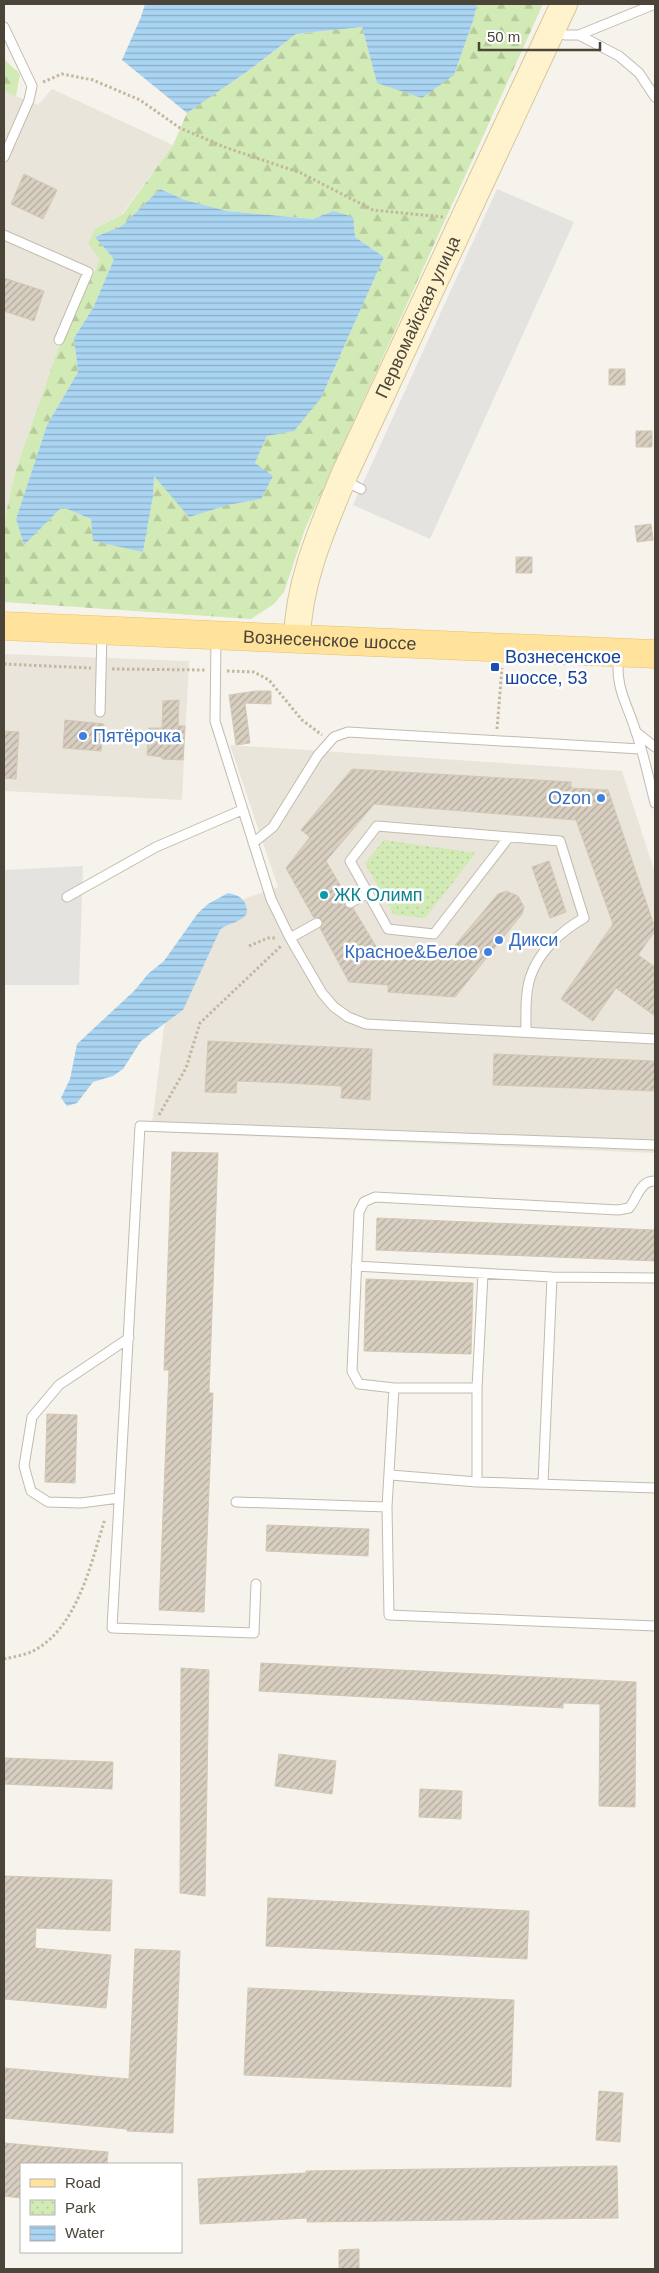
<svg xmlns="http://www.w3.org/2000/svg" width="659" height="2273" font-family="Arial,sans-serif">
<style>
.residential{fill:#eae5da}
.forest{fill:url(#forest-firs);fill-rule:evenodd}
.park{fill:url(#park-dots)}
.parking{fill:#e5e3e0}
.water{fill:url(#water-rules)}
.building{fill:url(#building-hatch);stroke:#d3c7b4}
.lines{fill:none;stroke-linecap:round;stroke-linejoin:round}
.lane-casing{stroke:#c2bbae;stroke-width:11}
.secondary-casing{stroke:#d6c79b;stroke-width:28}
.primary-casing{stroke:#e6c16a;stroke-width:29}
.path{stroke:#c4b79f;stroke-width:3;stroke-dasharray:2.5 2.5;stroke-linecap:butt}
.lane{stroke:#fff;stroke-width:9}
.secondary{stroke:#fff3cd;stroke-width:26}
.primary{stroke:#ffe39c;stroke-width:28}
.transit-dot{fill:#1a4fb4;stroke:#fff;stroke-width:2}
.shop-dot{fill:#3f7fe0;stroke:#fff;stroke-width:2}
.culture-dot{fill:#0f9aa8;stroke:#fff;stroke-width:2}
.labels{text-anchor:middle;stroke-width:5;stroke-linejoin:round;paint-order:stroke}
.street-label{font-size:18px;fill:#4b4439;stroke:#fff}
.transit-label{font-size:18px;fill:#164399;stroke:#fff;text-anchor:start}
.shop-label{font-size:18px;fill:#366cbe;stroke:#fff;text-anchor:start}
.culture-label{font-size:18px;fill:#0d838f;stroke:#fff;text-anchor:start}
</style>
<defs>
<pattern id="forest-firs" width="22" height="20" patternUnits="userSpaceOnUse" patternTransform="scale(1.25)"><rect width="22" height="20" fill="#d2eab5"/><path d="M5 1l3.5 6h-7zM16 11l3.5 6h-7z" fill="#b6ca9c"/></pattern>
<pattern id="park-dots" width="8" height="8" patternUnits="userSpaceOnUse" patternTransform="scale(1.25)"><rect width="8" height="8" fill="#d2eab5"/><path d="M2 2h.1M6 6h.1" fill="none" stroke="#b6ca9c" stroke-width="1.8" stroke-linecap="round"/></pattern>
<pattern id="water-rules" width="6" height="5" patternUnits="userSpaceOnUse" patternTransform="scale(1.25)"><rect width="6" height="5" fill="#a9d4f2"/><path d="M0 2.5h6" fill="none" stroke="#8caec5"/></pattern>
<pattern id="building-hatch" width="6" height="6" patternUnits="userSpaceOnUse" patternTransform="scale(1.25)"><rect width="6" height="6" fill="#d8cfc1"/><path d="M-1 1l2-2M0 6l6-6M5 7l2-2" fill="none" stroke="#b1aa9e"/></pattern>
</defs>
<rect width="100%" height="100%" fill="#f6f3ec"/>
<path class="residential" d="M52 89 173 145 122 214 96 228 100 260 58 349 16 469 4 522V91L38 105Z
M4 654 189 661 182 800 4 791Z
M230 745 622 771 655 873V1153L151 1132 164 1027 214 923 238 901 278 887Z"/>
<path class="forest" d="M477 4H543L305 529 284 592 274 604 251 619 4 602V522L16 469 58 349 100 260 88 243 96 228 123 214 173 145 187 113 248 71 296 34 362 27 377 83 454 75 474 18ZM160 189 185 200 227 211 313 219 333 211 355 237 384 257 321 398 267 436 255 463 261 499 228 505 154 475 153 496 143 552 91 519 62 507 24 544 16 519 47 425 78 372 74 338 93 308 114 259 95 237 122 226Z
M4 59 20 74 16 96 4 91Z"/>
<path class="park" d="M384 840 476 853 425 918 394 915 365 863Z"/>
<path class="parking" d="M497 189 574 222 430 539 353 505Z
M83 866 79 985H4V870Z"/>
<path class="water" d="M145 4H477L474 18 454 75 422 98 377 83 362 27 296 34 248 71 187 113 122 60 141 17Z
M160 189 185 200 227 211 313 219 333 211 353 217 355 237 384 257 321 398 294 431 267 436 255 463 273 476 261 499 228 505 189 517 154 476 153 496 143 552 93 541 91 519 62 507 24 545 16 519 47 425 78 372 74 338 93 308 114 259 95 237 122 226Z
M228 893C240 895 247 900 247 913 240 924 228 922 220 930L183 1010 141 1041 123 1069 113 1076 93 1082 77 1103 67 1106 61 1098 70 1079 77 1044 134 991 149 973 164 961 198 913 208 904Z"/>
<path class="building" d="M24 174 57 190 43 219 11 204Z
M4 278 44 291 34 321 4 311Z
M609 369H625V385H609Z
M636 431H652V447H636Z
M651 524 653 540 637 542 635 526Z
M516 557H532V573H516Z
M256 691H271V704L245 703 250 743 236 745 229 695Z
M179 700 178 726H185L183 760 162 759V757L147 755 149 728H162L163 701Z
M65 720 104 724 101 751 63 748Z
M4 731 19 732 16 779 4 778Z
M352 769 571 782V788L608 790 655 928V931L638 955 655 967V1016L616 988 593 1021 561 999 613 924 576 820 374 804 326 861 347 897 344 902 345 906 349 909 353 908 380 953 446 956 498 894 506 891 518 896 524 907 522 914 455 997 388 992V985L349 982 320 928 323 924 322 920 314 918 286 868 310 837 301 830Z
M549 861 566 912 550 918 532 867Z
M208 1041 372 1049 370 1100 341 1098 342 1086 287 1083 237 1081 236 1093 205 1092Z
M494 1054 655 1061V1091L493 1085Z
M172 1152 218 1153 209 1393H213L204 1612 159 1610 169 1370H164Z
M377 1218 655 1230V1261L376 1250Z
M366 1279 473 1283 471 1354 364 1351Z
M47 1414 77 1415 75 1483 45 1482Z
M267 1525 369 1529 368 1556 266 1551Z
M261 1663 636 1682 635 1807 599 1806 600 1704 563 1703V1708L259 1691Z
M181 1668 209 1670 205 1896 180 1893Z
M279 1754 336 1761 332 1794 275 1786Z
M4 1758 113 1762 112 1789 4 1784Z
M420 1789 462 1791 461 1819 419 1817Z
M4 1876 112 1880 110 1931 36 1928 35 1948 111 1955 106 2008 4 1999Z
M268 1898 529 1911 527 1959 266 1946Z
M135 1949 180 1951 173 2133 127 2131V2129L4 2118V2068L129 2079Z
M248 1988 514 2000 511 2087 244 2075Z
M599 2091 623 2093 620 2142 596 2140Z
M4 2143 108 2152 107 2164H21V2198L4 2196Z
M617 2166 618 2218 307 2222V2218L200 2224 198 2179 306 2173V2171Z
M359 2249V2269H339V2250Z"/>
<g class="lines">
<g class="lane-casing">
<path id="lane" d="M4 27 32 86 29 100 4 157
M553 32 565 35H579L655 4
M579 35 619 56 639 73 655 97
M4 235 88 272 59 340
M345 481 361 489
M216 640 215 721 271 899 290 938 322 993 334 1007 348 1017 366 1024 655 1039
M618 655C616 691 626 700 636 732 644 755 649 780 655 803
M100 712 102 634
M636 732 655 747
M509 837 434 934 388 929 350 861 377 826 560 841 584 918C561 931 538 952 530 978 525 995 526 1014 526 1032
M253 843 273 827 318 755 334 737 348 732 640 749
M67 897 156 847 242 810
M350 903 368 893
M290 938 317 923
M356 1266 552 1277 655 1278
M394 1388 387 1507 389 1615 655 1626
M477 1388H394L359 1384 352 1371 359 1212 364 1202 375 1197 618 1210 629 1208C637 1199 640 1180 655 1181
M391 1475 477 1482 655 1488
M477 1482V1388L483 1274
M543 1483 552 1277
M119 1498 81 1503 48 1502 31 1491 24 1466 32 1417 59 1385 129 1338
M236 1502 387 1507
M256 1584 254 1633 112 1628 140 1126 655 1145"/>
</g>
<g class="secondary-casing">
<g id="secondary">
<path id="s1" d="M297 638C299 579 323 527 345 473L564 4"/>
</g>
</g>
<g class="primary-casing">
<g id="primary">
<path id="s2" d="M4 626C221 637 438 644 655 654"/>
</g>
</g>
<path class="path" d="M43 82 62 74 93 80 140 100 180 128 227 148 301 173 373 210 444 217
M4 664 91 668
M112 669 205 670
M227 671 254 672 269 680 302 720 322 735
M497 729 502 668
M249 946 268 938H277
M159 1115 186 1068 200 1023 281 946
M4 1659C13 1657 25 1655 33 1651 78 1628 91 1562 105 1519"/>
<use href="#lane" class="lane"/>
<use href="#secondary" class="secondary"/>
<use href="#primary" class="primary"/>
</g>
<rect class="transit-dot" x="490" y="662" width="10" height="10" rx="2.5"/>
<g class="shop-dot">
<circle cx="83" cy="736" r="5"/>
<circle cx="601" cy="798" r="5"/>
<circle cx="499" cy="940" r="5"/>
<circle cx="488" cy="952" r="5"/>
</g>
<circle class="culture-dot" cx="324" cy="895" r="5"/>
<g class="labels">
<g class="street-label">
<text dy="6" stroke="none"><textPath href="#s1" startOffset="345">Первомайская улица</textPath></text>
<text dy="6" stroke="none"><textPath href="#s2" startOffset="326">Вознесенское шоссе</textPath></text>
</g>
<g class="transit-label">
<text x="505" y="663">Вознесенское<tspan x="505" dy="21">шоссе, 53</tspan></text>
</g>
<g class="shop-label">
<text x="93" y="742">Пятёрочка</text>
<text x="591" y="804" text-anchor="end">Ozon</text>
<text x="509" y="946">Дикси</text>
<text x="478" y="958" text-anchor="end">Красное&amp;Белое</text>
</g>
<g class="culture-label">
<text x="334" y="901">ЖК Олимп</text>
</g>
</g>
<rect width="659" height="2273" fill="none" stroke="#4b4439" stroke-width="10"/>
<rect x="20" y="2163" width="162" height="90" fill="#ffffff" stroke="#b7b4b0"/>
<rect x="30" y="2179" width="25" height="8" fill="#ffe39c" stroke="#b7b4b0"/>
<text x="65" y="2188" font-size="15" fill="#4b4439">Road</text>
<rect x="30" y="2200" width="25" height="15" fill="url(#park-dots)" stroke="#b7b4b0"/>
<text x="65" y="2213" font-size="15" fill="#4b4439">Park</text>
<rect x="30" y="2226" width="25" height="15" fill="url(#water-rules)" stroke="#b7b4b0"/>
<text x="65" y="2238" font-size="15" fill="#4b4439">Water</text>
<path d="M479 42v8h121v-8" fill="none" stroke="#4b4439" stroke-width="2.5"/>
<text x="487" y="42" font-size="15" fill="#4b4439" stroke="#ffffff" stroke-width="4" paint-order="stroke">50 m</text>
</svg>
